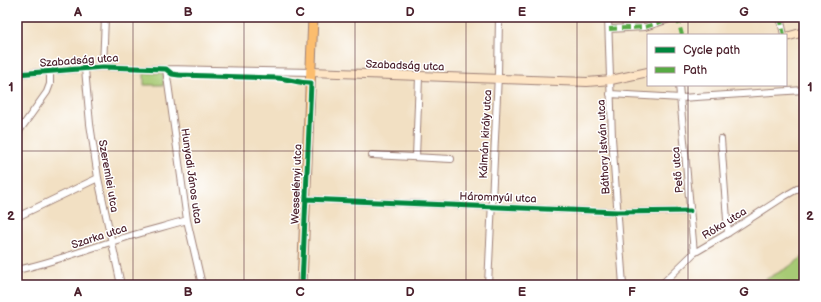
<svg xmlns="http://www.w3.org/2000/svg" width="821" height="302" font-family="'Balsamiq Sans',sans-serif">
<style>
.green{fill:#a7ca74;stroke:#787450}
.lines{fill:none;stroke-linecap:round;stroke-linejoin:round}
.street-casing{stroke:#9e8077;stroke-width:8}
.secondary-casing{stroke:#9e8077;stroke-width:10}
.primary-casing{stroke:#9e8077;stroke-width:11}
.street{stroke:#fff;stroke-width:6}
.secondary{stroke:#fee5c5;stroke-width:8}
.primary{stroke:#fcbd6e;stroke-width:9}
.quiet{stroke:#57aa44;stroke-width:4;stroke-dasharray:8 4;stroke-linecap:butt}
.cycleway-casing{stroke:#fff;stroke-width:8}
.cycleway{stroke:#00873e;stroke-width:5}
.grid{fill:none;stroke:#4a1f2b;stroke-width:1;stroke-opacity:0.55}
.labels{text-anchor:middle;stroke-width:3;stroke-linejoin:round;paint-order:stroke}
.street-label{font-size:11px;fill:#4a1f2b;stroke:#fff}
.neatline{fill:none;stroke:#4a1f2b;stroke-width:1.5}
.grid-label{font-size:13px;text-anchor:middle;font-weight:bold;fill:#4a1f2b}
</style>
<rect width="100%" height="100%" fill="#fff"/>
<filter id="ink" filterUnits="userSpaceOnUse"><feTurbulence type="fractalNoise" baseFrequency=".025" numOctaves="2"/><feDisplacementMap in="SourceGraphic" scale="8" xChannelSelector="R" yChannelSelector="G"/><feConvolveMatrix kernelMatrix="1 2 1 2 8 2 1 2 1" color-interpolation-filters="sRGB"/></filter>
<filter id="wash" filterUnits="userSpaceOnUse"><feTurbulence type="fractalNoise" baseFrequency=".012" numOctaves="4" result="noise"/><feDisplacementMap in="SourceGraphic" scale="16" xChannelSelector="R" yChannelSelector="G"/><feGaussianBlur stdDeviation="0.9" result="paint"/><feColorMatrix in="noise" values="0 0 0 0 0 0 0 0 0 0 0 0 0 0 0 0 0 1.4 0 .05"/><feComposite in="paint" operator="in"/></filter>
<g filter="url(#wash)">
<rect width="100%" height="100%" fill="#f2e0c3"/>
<path class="green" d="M144 73H163L164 85H144Z
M804 256V285H755L787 268Z"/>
</g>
<g filter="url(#ink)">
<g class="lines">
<g class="street-casing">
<path id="street" d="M608 17 612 138 623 285
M780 17 784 35
M609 29 645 27 676 17
M103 67 105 17
M85 69 90 124 98 178 121 285
M166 69 187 220 202 285
M17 74 103 67 166 69 311 72
M679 85 694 253
M610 94 681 98 804 90
M17 134 47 92 50 84V72
M721 139 728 233
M372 155 451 159
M416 157 419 77
M306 199 617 212 690 211
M17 217 98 178
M17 270C51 263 81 251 114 241 138 233 163 227 187 220
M488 285 498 75 499 17
M661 285 694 253 728 233 785 196 804 185"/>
</g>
<g class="secondary-casing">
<path id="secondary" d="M786 37 804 32
M311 72 587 82 611 80 648 72"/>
</g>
<g class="primary-casing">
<path id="primary" d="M302 285 313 17"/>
</g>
<use href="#street" class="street"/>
<use href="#secondary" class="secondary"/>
<use href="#primary" class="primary"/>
<path class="quiet" d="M677 17 682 35
M780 17 784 35
M609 29 645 27 676 17"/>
<g class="cycleway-casing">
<path id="cycleway" d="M17 74 103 67 166 69 172 74 179 75 277 78C289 79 299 83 311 83L302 285
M306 199 617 212 690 211"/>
</g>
<use href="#cycleway" class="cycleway"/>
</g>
</g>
<path class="grid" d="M133 17V285M244 17V285M355 17V285M466 17V285M577 17V285M688 17V35M688 85V285M17 151H804"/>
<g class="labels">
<g class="street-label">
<text transform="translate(79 60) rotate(-4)" y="4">Szabadság utca</text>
<text transform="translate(405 65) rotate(2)" y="4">Szabadság utca</text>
<text transform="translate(485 134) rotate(-87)" y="4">Kálmán király utca</text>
<text transform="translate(603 147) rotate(-93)" y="4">Báthory István utca</text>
<text transform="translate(677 170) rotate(-95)" y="4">Pető utca</text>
<text transform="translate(109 176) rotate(80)" y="4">Szeremlei utca</text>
<text transform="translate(192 176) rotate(82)" y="4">Hunyadi János utca</text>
<text transform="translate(296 184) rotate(-88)" y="4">Wesselényi utca</text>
<text transform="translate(498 197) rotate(2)" y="4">Háromnyúl utca</text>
<text transform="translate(724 223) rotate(-32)" y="4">Róka utca</text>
<text transform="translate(99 236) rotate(-18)" y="4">Szarka utca</text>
</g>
</g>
<rect width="821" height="302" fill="none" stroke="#fff" stroke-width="44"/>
<rect x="647" y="34" width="140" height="52" fill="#ffffff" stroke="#b7a5aa"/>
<rect x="655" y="47" width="20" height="6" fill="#00873e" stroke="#b7a5aa"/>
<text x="683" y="54" font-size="12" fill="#4a1f2b">Cycle path</text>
<rect x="655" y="67" width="20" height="6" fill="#57aa44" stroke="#b7a5aa"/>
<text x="683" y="74" font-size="12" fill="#4a1f2b">Path</text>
<rect x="22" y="22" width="777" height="258" class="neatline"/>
<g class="grid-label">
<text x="78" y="16">A</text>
<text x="188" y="16">B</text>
<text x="300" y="16">C</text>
<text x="410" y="16">D</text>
<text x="522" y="16">E</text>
<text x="632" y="16">F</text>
<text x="744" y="16">G</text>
<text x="11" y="91">1</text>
<text x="810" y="91">1</text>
<text x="11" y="220">2</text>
<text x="810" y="220">2</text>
<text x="78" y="296">A</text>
<text x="188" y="296">B</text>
<text x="300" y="296">C</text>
<text x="410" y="296">D</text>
<text x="522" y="296">E</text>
<text x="632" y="296">F</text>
<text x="744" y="296">G</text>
</g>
</svg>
